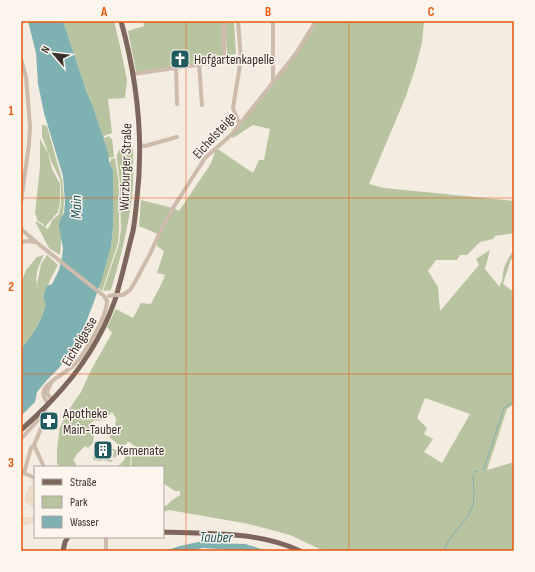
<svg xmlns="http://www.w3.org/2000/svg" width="535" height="572" font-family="'Sofia Sans Condensed',sans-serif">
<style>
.green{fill:#b8c4a0;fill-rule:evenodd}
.plaza{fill:#ecdcc8}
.water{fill:#7fb0b2}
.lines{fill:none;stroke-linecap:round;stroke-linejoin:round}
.stream{stroke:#7fb0b2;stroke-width:1}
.minor{stroke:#cdbbac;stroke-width:4}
.major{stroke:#7d675c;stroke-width:5}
.minor-bridge{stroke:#cdbbac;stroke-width:4}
.grid{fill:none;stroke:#e8590c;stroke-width:1;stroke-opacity:0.55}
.labels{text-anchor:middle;stroke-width:3;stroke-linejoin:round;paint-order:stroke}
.poi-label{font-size:14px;fill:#3b302b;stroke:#fbf5ee;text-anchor:start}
.street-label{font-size:14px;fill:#3b302b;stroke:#fbf5ee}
.water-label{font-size:15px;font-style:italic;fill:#1f5a5e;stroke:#fbf5ee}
.neatline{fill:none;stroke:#e8590c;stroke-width:1.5}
.grid-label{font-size:13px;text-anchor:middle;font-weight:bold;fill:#e8590c}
</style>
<rect width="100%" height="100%" fill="#f4ebe1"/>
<path class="green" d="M63 21H114L120 46 127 80 125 98 108 99 112 133 104 136V138L110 136V139L112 138 114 157 108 158V152L92 104 87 93Z
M143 21H224V60L136 72 128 31 144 26Z
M314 21H424L422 43 416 66 406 96 369 184 384 188 514 201V233L495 236 493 239 480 242 467 255H460L457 260H436L428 271 438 287 440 311 479 265 476 259 490 250 485 269 498 285 499 287C504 279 502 275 504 268 506 262 510 255 514 250V260L511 259 503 284 514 292V404L507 409 487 470 514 462V551H324L290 535 249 524 169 510 163 512V506H166L171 501 180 495V491H175L163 483V467H131L132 458 128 453 131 458 130 465V467H122L123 463 120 467H119V465L125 459C125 450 117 442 110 438L111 431 115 427 116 418 112 412 107 417 99 421 94 420 91 423 92 427 95 428 93 443 88 448 85 446 76 455 73 461 75 462 77 467H60L57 463V449L60 427 70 408 81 392 91 370 112 333 107 327 116 309 133 318 141 303 151 304C156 294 161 286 165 275L157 273 164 251 157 246 156 239 158 234 139 226 141 200 173 208 179 211 210 165 213 158 216 148 253 173 259 160H264L270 129 253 125 233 138 231 135 287 64ZM425 398 470 414 442 463 424 452 433 439 424 434 427 428 417 418ZM127 442H129L136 447 134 450 135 452 134 455H132L131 452 126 453 122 446 127 444Z
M234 22 236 54 227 55 225 23Z
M42 125 47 126 62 180 64 201 60 255 49 248 36 223V221L45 227 43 224 38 221 35 213 40 167V139L48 153 52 169 60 184V203L58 212 49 222 45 227 47 229 50 226 52 220 59 214 61 204V186L60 179 52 163 42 136Z
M133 148C133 164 134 181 132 197 128 229 120 260 111 290L103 291 119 244 121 229 120 183 117 159V155L119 150Z
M115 158 119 184V232L118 243 102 291 99 288 111 246 113 228V170L109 162 111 161V159Z
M44 255C38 266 33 279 39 290L37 284 41 264 47 255 58 265 49 282 46 307 42 317 30 339 21 349V284L26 270 37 257Z
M100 442 102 444H104V446L116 450 118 454 115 458 113 457 114 451 107 449 103 453 107 456 108 455 112 456 111 459 109 460H113L112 462 104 460 103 459 106 458 105 457 103 458 102 461 94 460 93 457 95 454 93 453Z"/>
<path class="plaza" d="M32 479 35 481 34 482 33 486 35 490 33 495 35 497V507H29V503H25L26 491H28L29 486H31L32 483 31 481Z
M21 517H35V521L31 524 21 526Z"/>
<path class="water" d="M28 21H63L87 93 92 104 108 152 109 162 113 170V228L111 246 102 279 92 307 85 325 72 349 59 368 46 381 37 392 35 402 21 416V349C32 336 42 321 46 304 42 298 44 292 47 286L52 284 59 270 62 257 63 249 62 243 61 239 59 225 60 220 64 213 65 203 63 176 44 113 38 84 36 53Z
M203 541 213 543 245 544 268 551H241L234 550 202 548 193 551H164L180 546Z"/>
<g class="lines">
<path class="stream" d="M484 469 504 408 514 401
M474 472 477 471
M444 551C449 533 469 522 473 504 475 496 473 484 473 476"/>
<path class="minor" d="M224 21V60
M238 21 241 59 233 108 239 123
M273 21V81
M21 59 26 77 30 126 29 144 21 202
M199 64 202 105
M176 68 177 104
M133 74 230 60
M140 145 145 146 177 137
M21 229 36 242 104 296 107 301C107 316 85 354 74 365 66 373 53 378 45 388 41 394 44 399 49 404
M21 242 28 241 34 242
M120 295H123L130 290 135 282 151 252 159 234 173 208 205 158 231 135 298 51 316 21
M51 383 47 392 48 395 53 400
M21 439 39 419 41 417H45
M34 445 44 467
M21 472 35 478
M24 473 31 448 34 445 45 419 46 413 44 409
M106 537V551"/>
<path class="major" d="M21 430C32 420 42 411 52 400 79 372 102 337 115 300 122 277 127 254 133 231 135 220 136 209 137 198 144 138 137 79 121 21
M163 532C208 534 258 531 300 551
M63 551 65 542 68 537"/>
<path class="minor-bridge" d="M109 296 114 295H120"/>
</g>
<path class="grid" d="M186 21V551M349 21V551M21 198H514M21 374H514"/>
<defs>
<g id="church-square" transform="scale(1)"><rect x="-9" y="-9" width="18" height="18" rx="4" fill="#1f5a5e" stroke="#fbf5ee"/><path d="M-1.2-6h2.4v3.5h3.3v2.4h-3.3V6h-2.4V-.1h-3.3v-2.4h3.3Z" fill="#fff"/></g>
<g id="pharmacy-square" transform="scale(1)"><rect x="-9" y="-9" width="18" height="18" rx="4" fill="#1f5a5e" stroke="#fbf5ee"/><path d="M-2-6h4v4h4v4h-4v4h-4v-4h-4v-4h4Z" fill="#fff"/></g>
<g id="building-square" transform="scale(1)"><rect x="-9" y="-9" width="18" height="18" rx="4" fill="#1f5a5e" stroke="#fbf5ee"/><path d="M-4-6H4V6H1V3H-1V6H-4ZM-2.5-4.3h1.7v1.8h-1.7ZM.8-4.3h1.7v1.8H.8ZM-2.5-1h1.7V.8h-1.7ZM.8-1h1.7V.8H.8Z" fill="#fff"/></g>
</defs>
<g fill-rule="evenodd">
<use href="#church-square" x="180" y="59"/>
<use href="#pharmacy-square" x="49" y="421"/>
<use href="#building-square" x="103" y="450"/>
</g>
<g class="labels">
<g class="poi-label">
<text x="194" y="64">Hofgartenkapelle</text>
<text x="63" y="418">Apotheke<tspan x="63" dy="16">Main-Tauber</tspan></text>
<text x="117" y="455">Kemenate</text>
</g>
<g class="street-label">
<text transform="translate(214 135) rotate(-48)" y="5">Eichelsteige</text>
<text transform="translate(125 167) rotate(-88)" y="5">Würzburger Straße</text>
<text transform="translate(79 341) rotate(-59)" y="5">Eichelgasse</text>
</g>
<g class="water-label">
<text transform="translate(76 207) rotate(-89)" y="5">Main</text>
<text transform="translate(216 537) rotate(1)" y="5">Tauber</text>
</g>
</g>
<rect width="535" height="572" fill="none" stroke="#fbf5ee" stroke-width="44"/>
<rect x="34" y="466" width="130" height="72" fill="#fbf5ee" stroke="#aea6a0"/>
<rect x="42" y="479" width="20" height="6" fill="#7d675c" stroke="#aea6a0"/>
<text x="70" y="486" font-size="12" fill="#3b302b">Straße</text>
<rect x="42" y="496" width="20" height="12" fill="#b8c4a0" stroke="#aea6a0"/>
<text x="70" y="506" font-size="12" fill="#3b302b">Park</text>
<rect x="42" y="516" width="20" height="12" fill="#7fb0b2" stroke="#aea6a0"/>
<text x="70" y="526" font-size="12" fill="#3b302b">Wasser</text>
<g transform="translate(54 54) rotate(298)" stroke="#fbf5ee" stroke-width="3" paint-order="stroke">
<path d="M0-3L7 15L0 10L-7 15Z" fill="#3b302b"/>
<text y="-6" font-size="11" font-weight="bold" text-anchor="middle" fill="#3b302b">N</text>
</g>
<rect x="22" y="22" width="491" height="528" class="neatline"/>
<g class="grid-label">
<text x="104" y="16">A</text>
<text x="268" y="16">B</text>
<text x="431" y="16">C</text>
<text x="11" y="115">1</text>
<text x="11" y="291">2</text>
<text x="11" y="467">3</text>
</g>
</svg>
